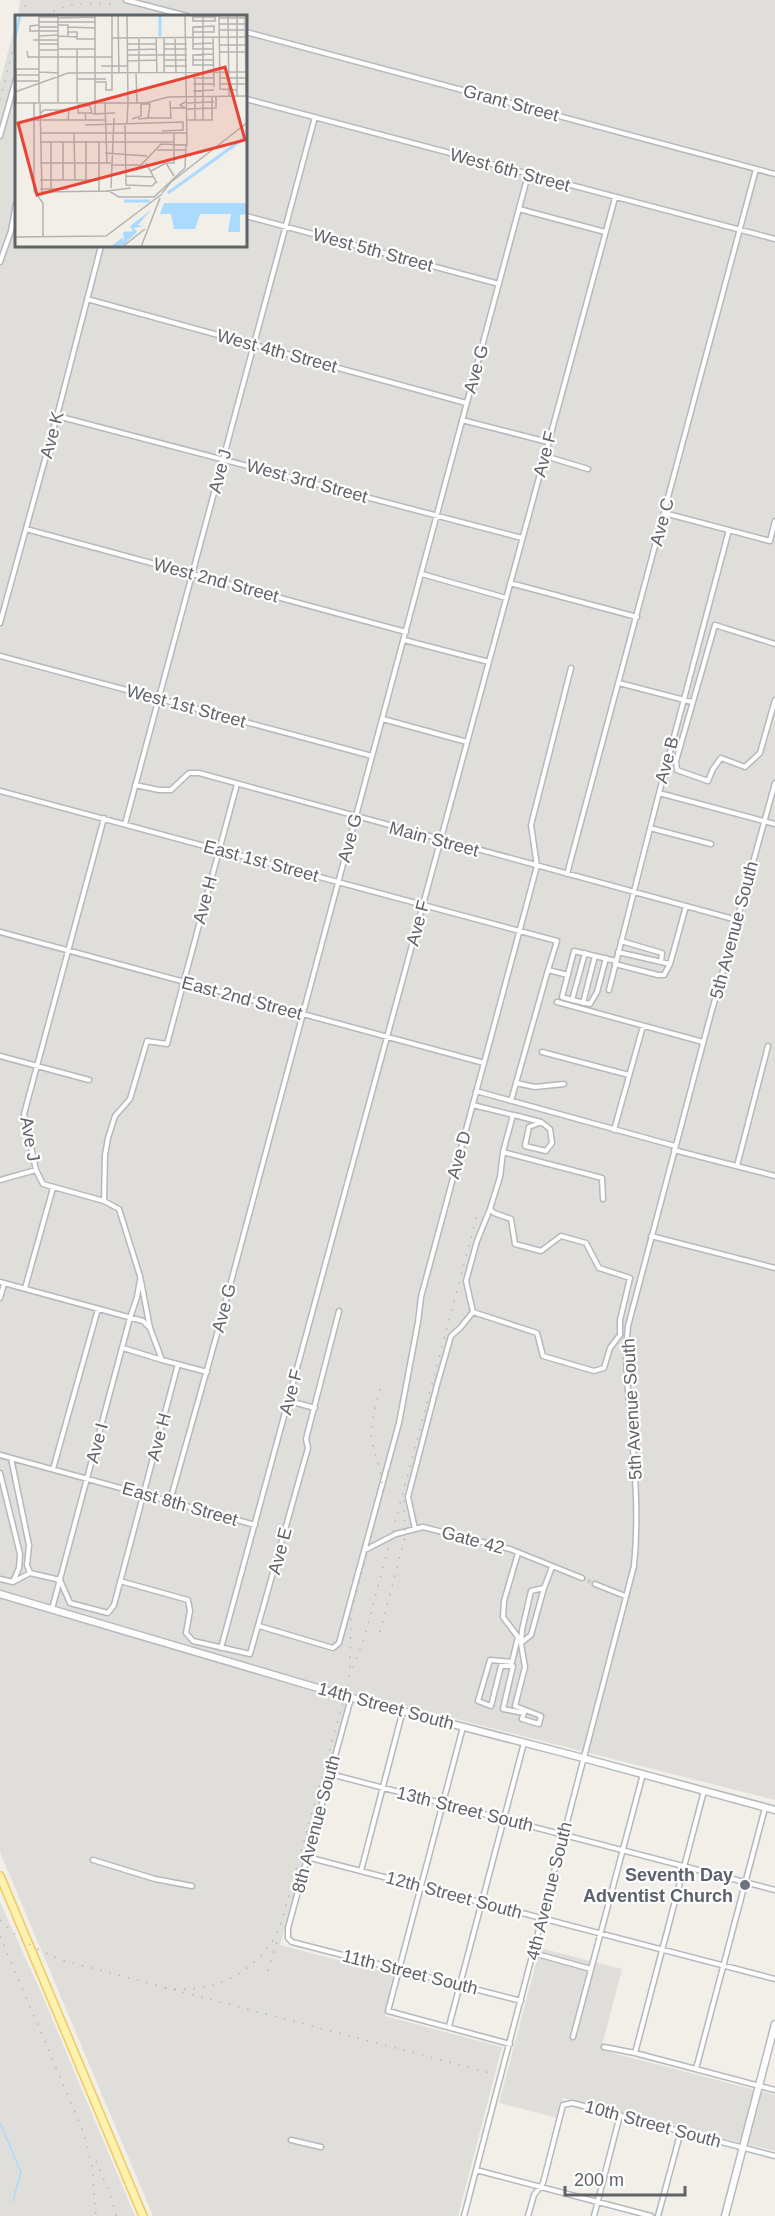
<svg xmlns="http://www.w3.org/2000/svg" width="775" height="2216" font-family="Helvetica,sans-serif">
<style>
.industrial{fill:#e0deda}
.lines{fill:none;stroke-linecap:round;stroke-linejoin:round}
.stream{stroke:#aadaff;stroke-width:1.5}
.street-tunnel{stroke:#ccccc8;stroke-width:4;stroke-dasharray:4 2;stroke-linecap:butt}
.street-casing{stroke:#b5b8bc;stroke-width:7}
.secondary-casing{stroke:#b6babf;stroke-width:9}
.primary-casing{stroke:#f2c960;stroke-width:10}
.street{stroke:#fff;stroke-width:4}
.secondary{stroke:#fff;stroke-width:6}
.primary{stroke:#fff2af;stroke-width:7}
.rail{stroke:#b6b7b8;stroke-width:1.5;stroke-dasharray:1.5 8;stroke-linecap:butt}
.worship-dot{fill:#6b7280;stroke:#fff;stroke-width:2}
.labels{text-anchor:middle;stroke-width:4.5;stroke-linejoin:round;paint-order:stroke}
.street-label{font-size:18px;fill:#5f6368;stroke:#fff}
.worship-label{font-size:18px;font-weight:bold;fill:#5b616d;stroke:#fff;text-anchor:end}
.inset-river{fill:none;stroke:#aadaff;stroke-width:3}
.inset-road{fill:none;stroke:#b3b3b1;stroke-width:1.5}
.view{fill:#ea4335;fill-opacity:0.15;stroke:#ea4335;stroke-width:3}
.inset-edge{fill:none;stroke:#5f6368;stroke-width:3}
</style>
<rect width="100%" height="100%" fill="#f1efe8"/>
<path class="industrial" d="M20 0H775V1800L350 1692 280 1945 396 1975 385 2016 502 2047 458 2216H153L0 1852V83L16 21V246H246V16H18Z
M0 1902 40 1990 135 2216H0Z
M540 1948 622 1969 601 2050 775 2095V2151L563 2098 558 2118 499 2103Z"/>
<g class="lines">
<path class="stream" d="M0 2123 21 2172 13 2201"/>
<path class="street-tunnel" d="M582 1578 595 1584"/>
<g class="street-casing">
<path id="street" d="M126 0 187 16
M246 32 775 174
M246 99 775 239
M0 136 16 79
M519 209 605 232
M246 216 499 284
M0 262 11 231 16 204
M87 299 466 403
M57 416 522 538
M462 420 548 442
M545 456 588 469
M664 513 770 541 775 521
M26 529 406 632
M422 574 506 598
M510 583 637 617
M0 623 57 416 101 246
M404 640 489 662
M775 644 715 625 676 761 677 770 708 781 713 769 721 758 745 767 760 753 775 700
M0 656 372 756
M619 683 692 702
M383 719 467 742
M135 785 159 790H171L189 773H199L737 920
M0 791 557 941 548 970 568 975
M659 793 775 824
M104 818 24 1114 36 1170 43 1184 104 1201 119 1209 140 1276 150 1328 162 1360 207 1372
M125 824 315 117
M650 828 711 844
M567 874 756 169
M0 932 484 1063
M621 941 662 953 661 962
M618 952 670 964 686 906
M585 953 572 1000 562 997 574 951 616 961
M615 964 658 975H664L670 964
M548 970 516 1083 535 1087 564 1084
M609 990 659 793 729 530
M572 1000 590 1004 597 992 606 958
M557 1002 703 1042
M583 1003 595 956
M542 1052 629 1075
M0 1056 89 1080
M476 1091 675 1146
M511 1101 516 1083
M473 1105 513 1115 503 1152 602 1178 603 1199
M514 1115 541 1122 550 1129 552 1143 546 1151 525 1146 529 1127 541 1122
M614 1130 643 1026
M674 1150 775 1176
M737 1166 768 1046
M0 1180 36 1170
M104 1201 105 1155 108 1138 115 1116 130 1099 147 1041 167 1044 237 784
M490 1209 477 1241 466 1281 473 1312 537 1333 543 1356 594 1371 604 1368 610 1348 620 1335V1320L630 1278 599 1268 586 1243 561 1236 541 1251 515 1244 511 1219 494 1213 490 1209 500 1177 503 1152
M651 1236 775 1268
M0 1282 143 1321 150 1328
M25 1288 53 1188
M0 1298 4 1284
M123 1348 162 1360
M289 1401 315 1408
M0 1455 255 1525
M11 1458 29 1545 27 1565 30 1573
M53 1469 98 1309
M0 1473 20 1554 19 1568 13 1582
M170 1501 217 1334 528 175
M415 1529 408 1497 437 1385 451 1336 460 1328 473 1312
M365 1550 396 1534 423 1527 510 1549 582 1578
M518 1553 504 1601 503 1617 518 1637 512 1662 490 1660 478 1701 491 1706 501 1666H513L503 1709 524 1713 522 1719 539 1724 541 1716 515 1706 525 1667 521 1644 522 1630 531 1591 544 1588 552 1567
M0 1579 13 1582 30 1573 60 1580 70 1603 108 1613 114 1605 178 1364
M120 1581 188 1600 190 1611 186 1633 193 1641 250 1654 308 1448 306 1439 339 1311
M595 1584 625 1596
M52 1609 130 1318 137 1297 140 1280
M259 1626 333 1648 339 1643 399 1423 418 1322 421 1297 537 866 531 825 571 668
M521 1643 531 1635 544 1588
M221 1648 615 198
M351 1698 288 1928V1938L292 1942 521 2001
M463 1727 388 2011 510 2044
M330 1774 775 1890
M307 1857 775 1979
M93 1860 155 1879 192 1886
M361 1871 403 1710
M533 1953 591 1969
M449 2026 524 1743
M573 2037 643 1774
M604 2047 635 2053 775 2090
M635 2053 704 1791
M696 2069 765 1808
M291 2140 321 2147
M476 2170 651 2216
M464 2216 634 1566C639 1517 635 1472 631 1423 628 1391 624 1358 628 1326L709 1021 775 783
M528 2216 534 2195 543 2183 563 2105 572 2103 775 2156
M594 2216 620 2115
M658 2216 681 2131"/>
</g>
<g class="secondary-casing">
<path id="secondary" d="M0 1594 345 1696 583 1758 775 1810
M725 2216 775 2024"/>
</g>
<g class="primary-casing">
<path id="primary" d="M0 1876 143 2216"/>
</g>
<use href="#street" class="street"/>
<use href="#secondary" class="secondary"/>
<use href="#primary" class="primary"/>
<path class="rail" d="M22 16 27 0
M45 16C70 1 88 2 116 5
M0 100 16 38
M380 1389C376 1406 369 1423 372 1441 375 1456 381 1468 382 1483
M380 1632 405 1537 404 1498
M353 1668 364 1639 477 1215
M0 1920C18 1939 39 1952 65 1961L494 2074
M0 1936 83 2131 92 2166 96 2216
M268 1971 277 1941
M165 1988C213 1995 259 1972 280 1927L347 1688 350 1668 351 1613 393 1454
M96 2161 111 2196 116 2216"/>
</g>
<circle class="worship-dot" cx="745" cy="1885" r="6"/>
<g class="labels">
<g class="street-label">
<text transform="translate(511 103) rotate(15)" y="6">Grant Street</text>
<text transform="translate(510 170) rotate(15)" y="6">West 6th Street</text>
<text transform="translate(373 250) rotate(15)" y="6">West 5th Street</text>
<text transform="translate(277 351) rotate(15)" y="6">West 4th Street</text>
<text transform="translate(476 369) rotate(-74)" y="6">Ave G</text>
<text transform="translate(52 435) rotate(-75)" y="6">Ave K</text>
<text transform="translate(545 454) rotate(-75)" y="6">Ave F</text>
<text transform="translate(220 471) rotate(-75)" y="6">Ave J</text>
<text transform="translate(307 481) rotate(15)" y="6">West 3rd Street</text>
<text transform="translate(662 522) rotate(-75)" y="6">Ave C</text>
<text transform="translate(216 580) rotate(15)" y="6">West 2nd Street</text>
<text transform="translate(186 706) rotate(15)" y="6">West 1st Street</text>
<text transform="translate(667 760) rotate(-75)" y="6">Ave B</text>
<text transform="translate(350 838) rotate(-75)" y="6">Ave G</text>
<text transform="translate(434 839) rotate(15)" y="6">Main Street</text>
<text transform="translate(261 861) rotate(15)" y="6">East 1st Street</text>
<text transform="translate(205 900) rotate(-75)" y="6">Ave H</text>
<text transform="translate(418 923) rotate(-75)" y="6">Ave F</text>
<text transform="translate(734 930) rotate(-75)" y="6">5th Avenue South</text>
<text transform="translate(242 998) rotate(15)" y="6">East 2nd Street</text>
<text transform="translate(30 1139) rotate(80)" y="6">Ave J</text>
<text transform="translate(459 1155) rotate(-75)" y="6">Ave D</text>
<text transform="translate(224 1308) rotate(-75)" y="6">Ave G</text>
<text transform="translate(291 1392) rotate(-75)" y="6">Ave F</text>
<text transform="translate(632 1409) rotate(-93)" y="6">5th Avenue South</text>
<text transform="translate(159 1437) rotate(-75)" y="6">Ave H</text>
<text transform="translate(97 1443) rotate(-75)" y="6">Ave I</text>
<text transform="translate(180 1504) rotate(16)" y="6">East 8th Street</text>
<text transform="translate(473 1540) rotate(15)" y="6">Gate 42</text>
<text transform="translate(280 1551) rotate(-75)" y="6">Ave E</text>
<text transform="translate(386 1706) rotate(15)" y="6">14th Street South</text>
<text transform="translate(465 1809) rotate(14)" y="6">13th Street South</text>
<text transform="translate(316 1824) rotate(-75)" y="6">8th Avenue South</text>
<text transform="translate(549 1891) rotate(-76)" y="6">4th Avenue South</text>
<text transform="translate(454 1895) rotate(15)" y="6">12th Street South</text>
<text transform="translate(410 1972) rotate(14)" y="6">11th Street South</text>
<text transform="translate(653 2124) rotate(15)" y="6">10th Street South</text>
</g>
<g class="worship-label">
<text x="733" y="1881">Seventh Day<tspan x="733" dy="21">Adventist Church</tspan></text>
</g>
</g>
<g transform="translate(15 15)">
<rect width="232" height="232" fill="#f1efe8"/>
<path d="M149 188H232V199L225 200V217H213L216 199H185L180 214H159L156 199H145ZM136 195 123 210 128 211 119 213 122 217 108 230 95 232 107 223 109 226 108 217 118 216 115 211Z" fill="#aadaff"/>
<path class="inset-river" d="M145 0V21M0 23 5 0M153 178 228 124M109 186H135"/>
<path class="inset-road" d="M43 0V87M103 0 104 57M112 0 113 88M170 0 172 131M188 0V105M204 0 205 74 222 75M213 0 214 81M222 0V81M230 0 231 81M24 2H43M178 2H200V6H178ZM43 3 80 2M204 3H232M24 7H43M43 7H80M204 9H232M24 10 15 11V16H43M43 10H53V21M24 12H43M53 12 80 13M204 15H232M53 17H62V24H80M178 17H199V11L178 12V34H198M24 21 43 20M43 21 62 22M97 23 233 22M124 23V57M141 23 142 57M149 23V57M160 23 161 57M198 23 199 72M18 25H43M24 29H43M112 29H141M149 29H172M178 29 198 28M205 30H232M43 34H80M62 34V88M149 34H172M24 35H43M112 35 141 34M12 36 13 42H62M205 37H232M198 39 178 40V50H199M112 40H172M62 42H97M149 45H172M178 45H199M112 46 142 45M86 51H112M149 51H172M1 54V88M1 54H24M24 57 44 58M121 57 122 88M180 57V105M1 60H24M178 63H199M205 63H232M62 64H91M1 66H24M80 67H91V75H97V0M178 69H199M205 69H232M178 76 199 75M0 77 53 58 233 57M155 86 156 104M19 87V176L28 188V221M24 87V0M0 88H131L153 82 233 81M90 88 92 148M172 88 199 87M25 89 27 177 94 176 104 182H139L170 153 171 130 146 129M155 93H170L165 90 170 87M172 94 201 93V81M70 98H77L75 91 63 90V98H70L71 105M25 99 29 95H54L53 105M78 99 100 98M80 99V0M133 103H155M117 104 126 101V89H135L133 103 123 104M19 105H90M172 105H197V81M110 108 111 170 137 171 141 167M112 108 113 88M70 110 168 107V115M147 116 169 115M25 118H171M59 118 60 165M25 127H159M36 127V174M84 127V177M142 135H170M90 138 132 141M25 148H96M131 148 142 168M152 148H159V118M96 150H126L146 129M136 156 151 148 159 161M111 161 139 162M25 165H84M48 165V127M71 165V126M96 173 99 103M25 174H53M92 176 116 173M147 178 156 167 233 107M0 222 91 221 147 179M107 232 130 214M126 232 145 183"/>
<path class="view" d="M210 52 230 125 22 180 3 108Z"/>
<rect width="232" height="232" class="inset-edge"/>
</g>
<path d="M565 2186v9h120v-9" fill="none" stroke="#5f6368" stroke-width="3"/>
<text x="574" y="2186" font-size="18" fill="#5f6368" stroke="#ffffff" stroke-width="4.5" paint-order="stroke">200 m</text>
</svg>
